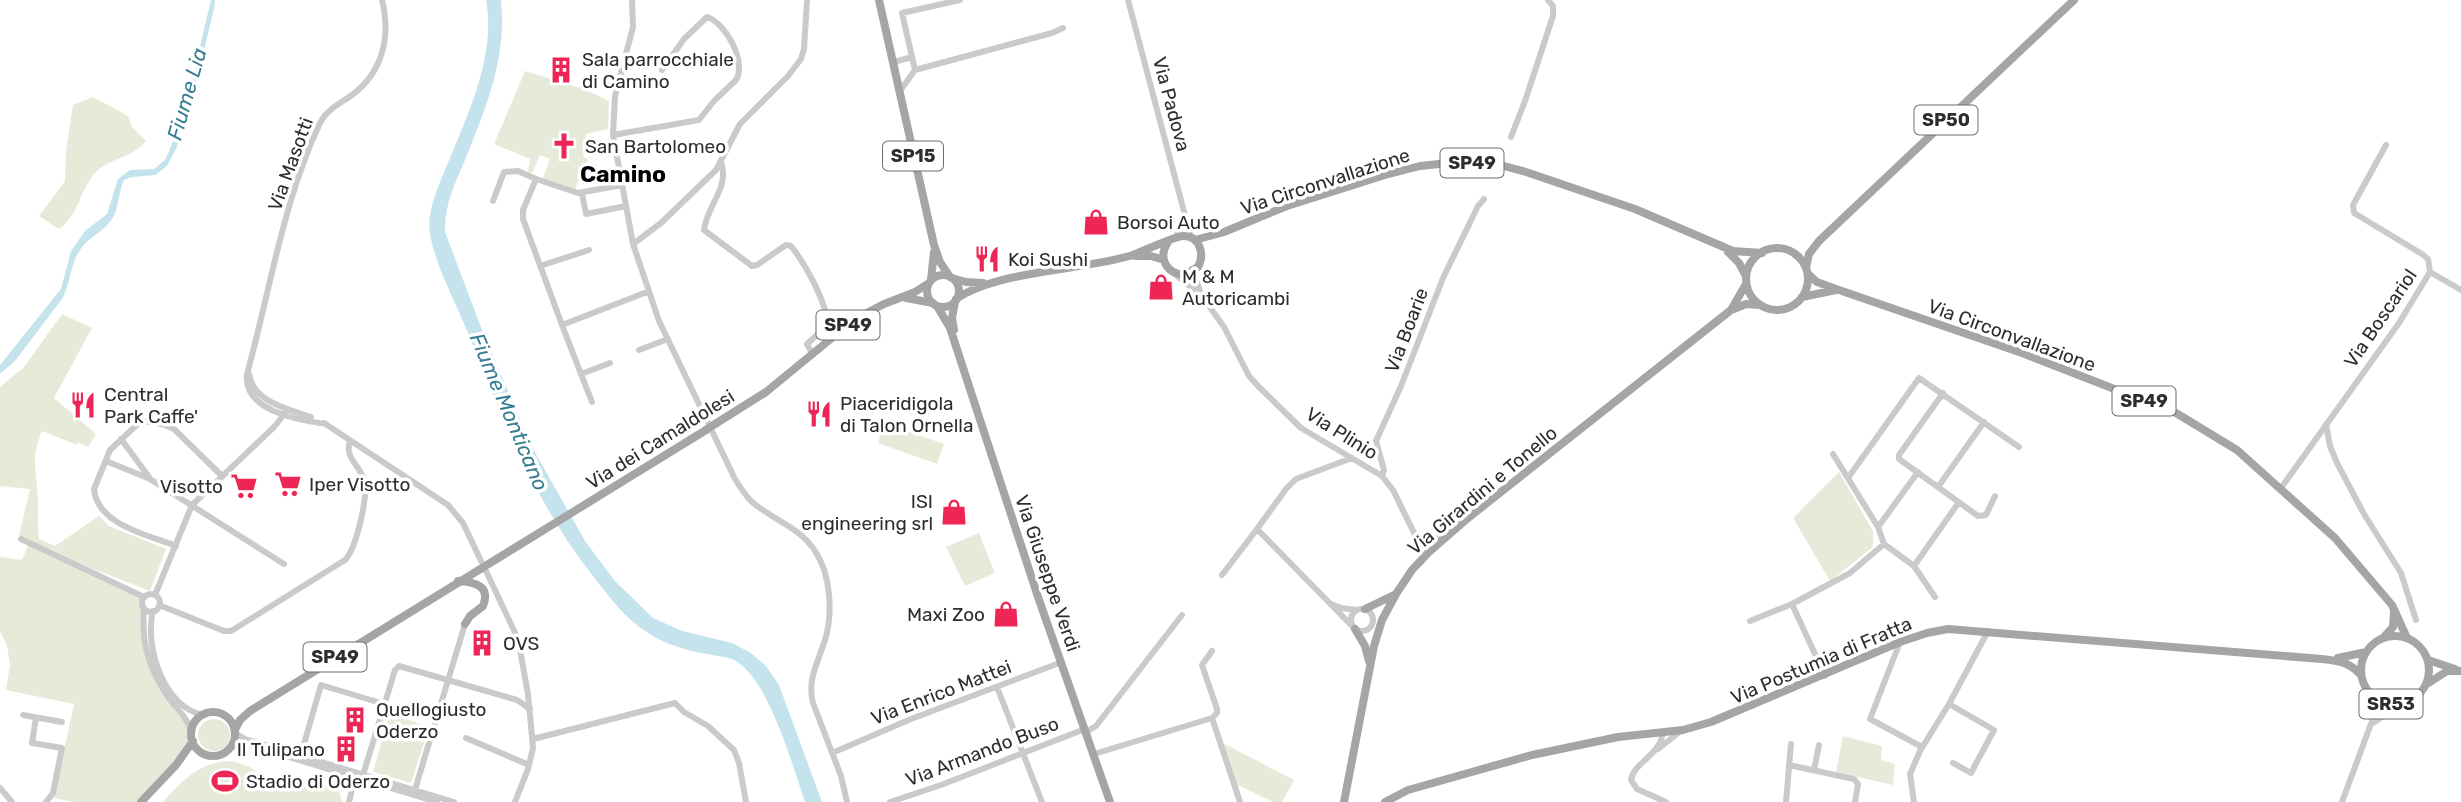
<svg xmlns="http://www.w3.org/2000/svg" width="2461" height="802" font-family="Rubik,sans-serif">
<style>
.green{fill:#e6ebd9}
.water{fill:#c4e3ec}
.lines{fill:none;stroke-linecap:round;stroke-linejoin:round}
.minor{stroke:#cacaca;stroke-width:6}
.major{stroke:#a5a5a5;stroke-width:8}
.major-bridge{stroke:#a5a5a5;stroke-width:8}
.labels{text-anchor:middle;stroke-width:7;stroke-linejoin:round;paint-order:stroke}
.shield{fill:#fff;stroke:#6c6c6c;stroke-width:2}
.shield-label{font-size:18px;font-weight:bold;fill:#2d2d2d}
.poi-label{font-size:19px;fill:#2d2d2d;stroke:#fff;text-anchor:start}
.street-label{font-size:19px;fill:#2d2d2d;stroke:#fff}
.water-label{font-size:21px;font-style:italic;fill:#387e92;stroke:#fff}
.quarter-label{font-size:23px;font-weight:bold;fill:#000;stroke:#fff}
</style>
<rect width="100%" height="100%" fill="#fff"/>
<path class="green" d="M525 71 587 90 609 101 608 129 586 134 583 157 588 159C588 171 575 179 576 191L543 178 550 159 540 155 532 173 528 172 530 159 494 144Z
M93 97 128 116 132 127 146 141C133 158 109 158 95 173 80 190 78 217 59 229L39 216 65 181 66 151 73 105Z
M62 314 92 328 54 398 96 434 88 447 78 442 77 445 42 431C32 457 35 461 37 487 39 504 37 521 39 539L55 546 99 516 109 526 166 549 150 591 88 567 19 535 30 489 0 486V387L24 367Z
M884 423 944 444 937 464 878 443Z
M1839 472 1873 531V547L1830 581 1793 518Z
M979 533 995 573 965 586 946 547Z
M29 543 144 597 142 602 145 647 192 733 193 741 141 802H74L54 798 74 704 6 690 10 665 7 646 0 631V557L22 560Z
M390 713 429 727 411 783 373 772Z
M198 735a16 16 0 1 1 32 0a16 16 0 1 1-32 0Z
M1843 736 1882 746 1881 760 1895 764 1893 785 1836 772Z
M1223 743 1294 780 1282 802H1273L1236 784Z
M232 761 250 767 269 784 327 777 338 786 342 802H163C183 780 200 761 232 761Z"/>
<path class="water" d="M211 0H215L214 9 196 83 187 103 177 147 167 166 155 175 132 177 124 180C118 193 119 211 110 222 98 236 86 237 76 257 70 271 69 286 62 299L15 361 0 374V365L61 289 71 251 85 231 107 214 118 179 130 170 154 169 165 160 176 135 183 96 193 76Z
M486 0H501C507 58 486 108 465 160 455 183 444 206 445 232L482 330 532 447 585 541 614 580 653 618 682 631 732 643 751 653 766 666 779 685 822 802H805C793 767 767 673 732 659 722 656 711 655 701 653 673 647 652 639 631 620 616 607 605 591 593 576 535 503 502 418 468 333 455 301 436 267 430 234 426 209 441 181 450 158 470 110 496 53 486 0Z"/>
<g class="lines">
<path class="minor" d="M632 0 633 27 615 96 613 135 633 244 659 321 735 479C740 487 745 495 751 501 772 520 799 526 815 551 831 574 833 614 825 640 818 662 807 680 813 703L841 776 847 802
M1128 0 1191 238
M894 62 912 57
M915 70 902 13 960 0
M900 91 915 70 1052 33 1063 28
M613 135 699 120 714 101 736 80C747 62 726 23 707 17L684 39 662 70
M1511 137 1525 101 1553 16V6L1548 0
M721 162C730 188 707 205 704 230L752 266 757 265 786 245 791 246C806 265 826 301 828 325L807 344 812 353
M622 185 578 193 536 179 523 210V219L562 325 647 292
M582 193 586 214 626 206
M493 201 504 172 518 171 536 179
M1176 237 1185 218
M633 244 661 223 716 170 740 124 788 76 801 59 804 49 807 0
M540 266 589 250
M1193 272 1202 296 1224 327 1249 376 1258 386 1301 428 1382 476 1393 490 1418 541 1431 550
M2430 272 2461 290
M1176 275 1200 295
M562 325 581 374 610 363
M639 350 668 339
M249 374C253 402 288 409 311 417
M581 374 592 402
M1943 393 1899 455V459L1978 516 1986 515 1995 496
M324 423 448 505 463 523 481 561
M326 424C298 420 243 411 247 374 270 291 283 201 320 123 327 109 341 103 352 95 383 72 391 36 382 0
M2326 424 2330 446 2337 463 2364 514 2401 573 2416 620
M121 439 149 477
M1833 454 1878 527 1884 544 1914 566 1935 597
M1352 458 1296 479 1286 489 1257 529 1354 628
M106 461 150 479 284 564
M1382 476 1384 470 1376 441 1401 386 1443 278 1478 206 1484 199
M1848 478 1919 378 2019 447
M1938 487 1984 422
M2281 488 2399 323 2430 272 2428 259 2422 254 2354 213 2353 205 2386 145
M1878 527 1918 472
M1420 536 1432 539 1446 536
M21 539 144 597
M176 546C149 535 97 525 94 489L110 450 141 421 162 424 174 429 222 476
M1914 566 1959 502
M486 571 518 639 528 694 533 748 528 769 515 802
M1222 575 1257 529
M142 603a9 9 0 1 1 18 0a9 9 0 1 1-18 0Z
M155 595 192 505 274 427 286 412
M1331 604 1341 608 1357 610
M159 605 224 631H231L345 560C356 549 369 495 364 480 360 465 344 458 350 441
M1351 620a11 11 0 1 1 22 0a11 11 0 1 1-22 0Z
M144 609C141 645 150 672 171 701 180 712 188 719 192 733
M153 611C144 646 164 710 205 715
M1750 621 1792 604
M1900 642 1870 719 1922 747
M1212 651 1202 665 1217 709V713L1212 718
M1825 676 1792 604 1850 573 1884 544
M997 687 1042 802
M1949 704 1994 730 1971 773 1953 763
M23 715 62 722
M36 718 32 743 62 748 53 793 46 802
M2373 723 2400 704
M1086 732 1096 726 1182 615
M1663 732C1660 756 1634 762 1631 780L1637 789 1666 802
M235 733 245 739 454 802
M466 738 529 765
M533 739 675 703 684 712 708 726 734 750 739 763 746 802
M230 749 238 744H246L437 802
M1658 749 1682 730
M832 753 911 719 1062 662
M1094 754 1212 718 1240 802
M300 758 321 685 384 704
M1789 765 1854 779 1858 784 1855 802
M1814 770 1819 745
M363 775 395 670 399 666 517 700 530 709
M0 788 12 802
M414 793 465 624
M349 802 355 777
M890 802 941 785 1085 729
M1786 802 1791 744
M1914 802 1910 774 1920 751 1949 704 1988 631
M2342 802 2375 713 2374 697"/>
<path class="major" d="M879 0 934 245 940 262 950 277
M1195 240 1224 232 1287 206 1385 175 1420 166 1458 162 1500 165 1526 172 1635 209 1733 251 1762 253
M1746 279a31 31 0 1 1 62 0a31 31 0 1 1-62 0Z
M1728 252 1739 263 1746 276
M1136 256H1151L1164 260
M1806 268 1809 254 1819 241 2074 0
M1808 274 1817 282 1839 290 2022 353 2176 413 2237 450 2335 538 2392 605 2407 638
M927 291a16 16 0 1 1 32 0a16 16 0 1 1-32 0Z
M952 278 966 282 983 283
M931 280 934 252
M1802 297 1836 290
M906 298 933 303
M956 299C999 270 1081 271 1133 255 1143 251 1176 236 1183 236 1200 236 1205 254 1198 267L1184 275C1165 273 1158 257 1168 242
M937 306 950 328 1038 597 1110 802
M1734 309 1746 304 1760 305
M954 330 952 318 955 302
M715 424 766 392 855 319 884 304 915 292 929 283
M458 581C475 582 491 586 483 606L470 616 465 624
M1365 609 1396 594
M1355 629 1365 646 1369 661
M2361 670a34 34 0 1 1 68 0a34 34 0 1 1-68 0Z
M2384 637 2393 627 2394 612
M2338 658 2366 652
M2428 660 2455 669
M2427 684 2447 671H2461
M191 734a22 22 0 1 1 44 0a22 22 0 1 1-44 0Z
M235 730 240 720 250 711 706 430
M141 802 176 765 193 741
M1344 802 1374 646 1382 620 1396 594 1412 570 1429 552 1468 518 1731 310 1746 284
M1385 802 1408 790 1532 755 1618 737 1683 730 1711 722 1900 642 1927 633 1948 629 2322 659C2340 661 2349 662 2361 675"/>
<path class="major-bridge" d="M706 430 715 424"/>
</g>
<defs>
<g id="building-bare" transform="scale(2.1)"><path d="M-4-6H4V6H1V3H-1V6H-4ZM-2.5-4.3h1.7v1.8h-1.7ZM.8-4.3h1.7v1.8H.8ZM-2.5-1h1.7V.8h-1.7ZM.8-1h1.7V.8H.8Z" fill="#ed2656" stroke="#fff" stroke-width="2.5" paint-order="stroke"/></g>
<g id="church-bare" transform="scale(2.1)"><path d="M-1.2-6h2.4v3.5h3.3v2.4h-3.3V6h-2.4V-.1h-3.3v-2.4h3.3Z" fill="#ed2656" stroke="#fff" stroke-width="2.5" paint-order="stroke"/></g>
<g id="shop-bare" transform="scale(2.1)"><path d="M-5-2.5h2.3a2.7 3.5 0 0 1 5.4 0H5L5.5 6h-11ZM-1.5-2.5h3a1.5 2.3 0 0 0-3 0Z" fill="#ed2656" stroke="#fff" stroke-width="2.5" paint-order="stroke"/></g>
<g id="restaurant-bare" transform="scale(2.1)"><path d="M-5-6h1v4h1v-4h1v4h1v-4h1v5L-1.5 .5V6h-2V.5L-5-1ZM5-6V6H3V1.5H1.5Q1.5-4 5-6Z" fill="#ed2656" stroke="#fff" stroke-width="2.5" paint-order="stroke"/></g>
<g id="supermarket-bare" transform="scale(2.1)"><path d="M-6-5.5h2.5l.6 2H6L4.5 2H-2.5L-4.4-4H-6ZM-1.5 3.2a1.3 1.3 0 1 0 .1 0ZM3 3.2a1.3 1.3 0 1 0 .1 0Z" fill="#ed2656" stroke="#fff" stroke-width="2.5" paint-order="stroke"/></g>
<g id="stadium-bare" transform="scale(2.1)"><path d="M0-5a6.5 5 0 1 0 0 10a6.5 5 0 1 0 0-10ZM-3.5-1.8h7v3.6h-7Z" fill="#ed2656" stroke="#fff" stroke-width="2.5" paint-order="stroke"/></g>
</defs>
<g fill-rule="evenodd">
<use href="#building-bare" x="561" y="70"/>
<use href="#church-bare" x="564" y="146"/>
<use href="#shop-bare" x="1096" y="222"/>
<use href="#restaurant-bare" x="987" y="259"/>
<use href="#shop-bare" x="1161" y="287"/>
<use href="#restaurant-bare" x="83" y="405"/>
<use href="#restaurant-bare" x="819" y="414"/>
<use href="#supermarket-bare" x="288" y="484"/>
<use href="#supermarket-bare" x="244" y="486"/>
<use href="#shop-bare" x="954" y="512"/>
<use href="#shop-bare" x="1006" y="614"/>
<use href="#building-bare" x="482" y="643"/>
<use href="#building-bare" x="355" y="720"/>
<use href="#building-bare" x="346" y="749"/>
<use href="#stadium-bare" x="225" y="781"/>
</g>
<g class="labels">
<g class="shield">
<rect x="1914.5" y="105.5" width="63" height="29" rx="5"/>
<rect x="883" y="141.5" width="60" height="29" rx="5"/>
<rect x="1440.5" y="148.5" width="63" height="29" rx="5"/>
<rect x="816.5" y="310.5" width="63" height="29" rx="5"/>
<rect x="2112.5" y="386.5" width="63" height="29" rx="5"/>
<rect x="303.5" y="642.5" width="63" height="29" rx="5"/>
<rect x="2359.5" y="689.5" width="63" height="29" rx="5"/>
</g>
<g class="shield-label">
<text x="1946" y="126">SP50</text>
<text x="913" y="162">SP15</text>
<text x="1472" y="169">SP49</text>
<text x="848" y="331">SP49</text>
<text x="2144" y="407">SP49</text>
<text x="335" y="663">SP49</text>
<text x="2391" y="710">SR53</text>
</g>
<g class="poi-label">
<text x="582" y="66">Sala parrocchiale<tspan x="582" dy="22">di Camino</tspan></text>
<text x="585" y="153">San Bartolomeo</text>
<text x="1117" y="229">Borsoi Auto</text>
<text x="1008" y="266">Koi Sushi</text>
<text x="1182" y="283">M &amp; M<tspan x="1182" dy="22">Autoricambi</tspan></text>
<text x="104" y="401">Central<tspan x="104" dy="22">Park Caffe'</tspan></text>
<text x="840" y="410">Piaceridigola<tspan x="840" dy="22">di Talon Ornella</tspan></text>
<text x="309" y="491">Iper Visotto</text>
<text x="223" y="493" text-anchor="end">Visotto</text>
<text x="933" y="508" text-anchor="end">ISI<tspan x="933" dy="22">engineering srl</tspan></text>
<text x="985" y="621" text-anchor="end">Maxi Zoo</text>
<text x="503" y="650">OVS</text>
<text x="376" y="716">Quellogiusto<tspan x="376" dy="22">Oderzo</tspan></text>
<text x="325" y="756" text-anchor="end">Il Tulipano</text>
<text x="246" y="788">Stadio di Oderzo</text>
</g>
<g class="street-label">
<text transform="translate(1172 104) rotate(75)" y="7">Via Padova</text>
<text transform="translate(290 164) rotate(-70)" y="7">Via Masotti</text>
<text transform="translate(1325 181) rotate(-18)" y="7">Via Circonvallazione</text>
<text transform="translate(2380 318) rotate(-56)" y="7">Via Boscariol</text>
<text transform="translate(1406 330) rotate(-69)" y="7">Via Boarie</text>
<text transform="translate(2012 335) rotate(20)" y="7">Via Circonvallazione</text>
<text transform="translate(1342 433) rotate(32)" y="7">Via Plinio</text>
<text transform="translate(660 439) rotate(-32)" y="7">Via dei Camaldolesi</text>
<text transform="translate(1482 490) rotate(-40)" y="7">Via Girardini e Tonello</text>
<text transform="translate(1048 573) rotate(71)" y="7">Via Giuseppe Verdi</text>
<text transform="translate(1821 660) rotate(-23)" y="7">Via Postumia di Fratta</text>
<text transform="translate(941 692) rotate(-21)" y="7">Via Enrico Mattei</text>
<text transform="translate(982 751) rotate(-21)" y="7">Via Armando Buso</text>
</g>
<g class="water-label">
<text transform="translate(187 94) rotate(-74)" y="7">Fiume Lia</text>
<text transform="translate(509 412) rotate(67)" y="7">Fiume Monticano</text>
</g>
<g class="quarter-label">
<text x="623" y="182">Camino</text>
</g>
</g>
</svg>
